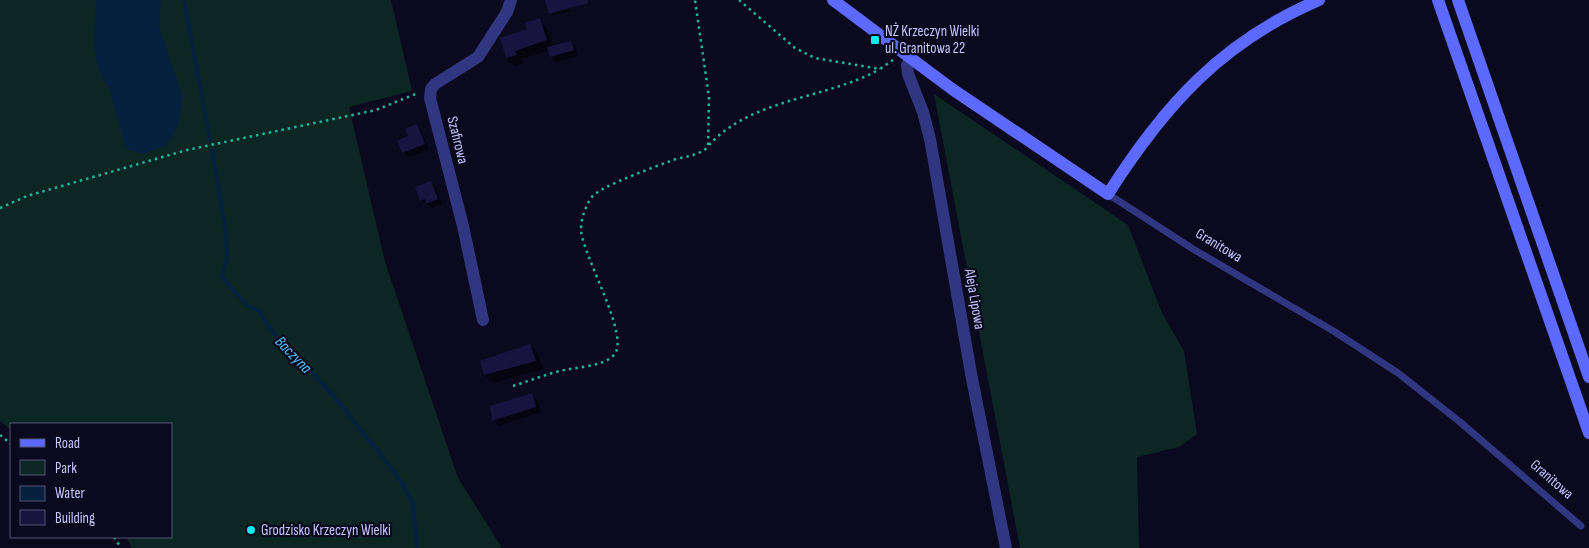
<svg xmlns="http://www.w3.org/2000/svg" width="1589" height="548" font-family="'Sofia Sans Condensed',sans-serif">
<style>
.green{fill:#0c2723}
.water{fill:#06213f}
.shadow{fill:#0007}
.lines{fill:none;stroke-linecap:round;stroke-linejoin:round}
.stream{stroke:#06213f;stroke-width:4}
.building{fill:#18143f}
.path{stroke:#21b79d;stroke-width:2.5;stroke-dasharray:2.5 4;stroke-linecap:butt}
.lane{stroke:#303680;stroke-width:7}
.street{stroke:#303680;stroke-width:12}
.secondary{stroke:#5c6aff;stroke-width:12}
.poi-dot{fill:#00f0ed;stroke:#0b091d;stroke-width:2}
.labels{text-anchor:middle;stroke-width:4.5;stroke-linejoin:round;paint-order:stroke}
.poi-label{font-size:15px;fill:#c5c5ff;stroke:#0b091d;text-anchor:start}
.street-label{font-size:15px;fill:#c5c5ff;stroke:#0b091d}
.water-label{font-size:16px;font-style:italic;fill:#53c3ff;stroke:#0b091d}
</style>
<rect width="100%" height="100%" fill="#0b091d"/>
<path class="green" d="M0 0H391L412 91 349 107 385 262 458 478 502 548H132L126 537H171V424H11V430L0 421Z
M934 94 1128 225 1162 313 1184 351 1197 434 1179 447 1137 457 1139 548H1020Z"/>
<path class="water" d="M96 0H161L159 27 183 97 179 124 167 145 144 154 126 149 109 88C88 59 95 33 96 0Z"/>
<path class="shadow" d="M560 0H568L571 11 553 15 550 13Z
M539 20 547 28 554 47 570 42 576 47 578 56 556 62 551 57 549 50 522 59 524 63 515 66 507 58 528 30Z
M417 126 421 131 429 149 408 157 403 152Z
M431 183 436 188 442 204 432 208 421 200Z
M530 346 538 354 543 369 493 383 485 375Z
M531 395 537 400 541 412 499 426 493 420Z"/>
<g class="lines">
<path class="stream" d="M184 0 210 140
M212 150 226 234 227 257 222 277 247 305 259 311 272 331 333 395 397 475 413 503 417 548"/>
</g>
<path class="building" d="M545 0H588V3L549 14Z
M540 18 547 40 515 51 517 55 506 58 500 38 527 29 525 23Z
M571 41 574 50 550 57 547 47Z
M417 124 425 144 402 153 397 140 408 136 405 129Z
M431 181 438 199 426 204 425 199 420 201 415 187Z
M530 344 536 361 484 375 480 361Z
M532 393 536 407 492 421 490 406Z"/>
<g class="lines">
<path class="path" d="M739 0 795 48 815 58 880 69 893 60
M709 145C752 98 827 99 880 69
M0 208 27 196 187 150 376 110 418 93
M513 386C529 381 544 375 560 371 575 367 603 367 614 355 631 337 583 257 581 230 581 218 585 208 591 198 599 186 658 166 673 160 686 156 698 156 708 147L709 97 695 0
M0 435 11 444
M114 537 121 548"/>
<path class="lane" d="M1108 194 1193 249 1335 332 1398 373 1460 422 1581 526"/>
<path class="street" d="M911 59 907 65 908 74 923 112 930 139 972 379 1006 548
M483 320 463 226 430 98 431 89 435 84 478 57 507 12 511 0"/>
<path class="secondary" d="M833 0 952 89 1108 194C1164 106 1221 42 1319 0
M1438 0 1589 433
M1458 0 1589 377"/>
</g>
<g class="poi-dot">
<rect x="870" y="35" width="10" height="10" rx="2.5"/>
<circle cx="251" cy="530" r="5"/>
</g>
<g class="labels">
<g class="poi-label">
<text x="885" y="36">NŻ Krzeczyn Wielki<tspan x="885" dy="17">ul. Granitowa 22</tspan></text>
<text x="261" y="535">Grodzisko Krzeczyn Wielki</text>
</g>
<g class="street-label">
<text transform="translate(458 140) rotate(76)" y="5">Szafirowa</text>
<text transform="translate(1219 245) rotate(31)" y="5">Granitowa</text>
<text transform="translate(975 299) rotate(80)" y="5">Aleja Lipowa</text>
<text transform="translate(1552 479) rotate(41)" y="5">Granitowa</text>
</g>
<g class="water-label">
<text transform="translate(294 354) rotate(46)" y="6">Baczyna</text>
</g>
</g>
<rect x="10" y="423" width="162" height="115" fill="#0b091d" stroke="#555477"/>
<rect x="20" y="439" width="25" height="8" fill="#5c6aff" stroke="#555477"/>
<text x="55" y="448" font-size="15" fill="#c5c5ff">Road</text>
<rect x="20" y="460" width="25" height="15" fill="#0c2723" stroke="#555477"/>
<text x="55" y="473" font-size="15" fill="#c5c5ff">Park</text>
<rect x="20" y="486" width="25" height="15" fill="#06213f" stroke="#555477"/>
<text x="55" y="498" font-size="15" fill="#c5c5ff">Water</text>
<rect x="20" y="510" width="25" height="15" fill="#18143f" stroke="#555477"/>
<text x="55" y="523" font-size="15" fill="#c5c5ff">Building</text>
</svg>
